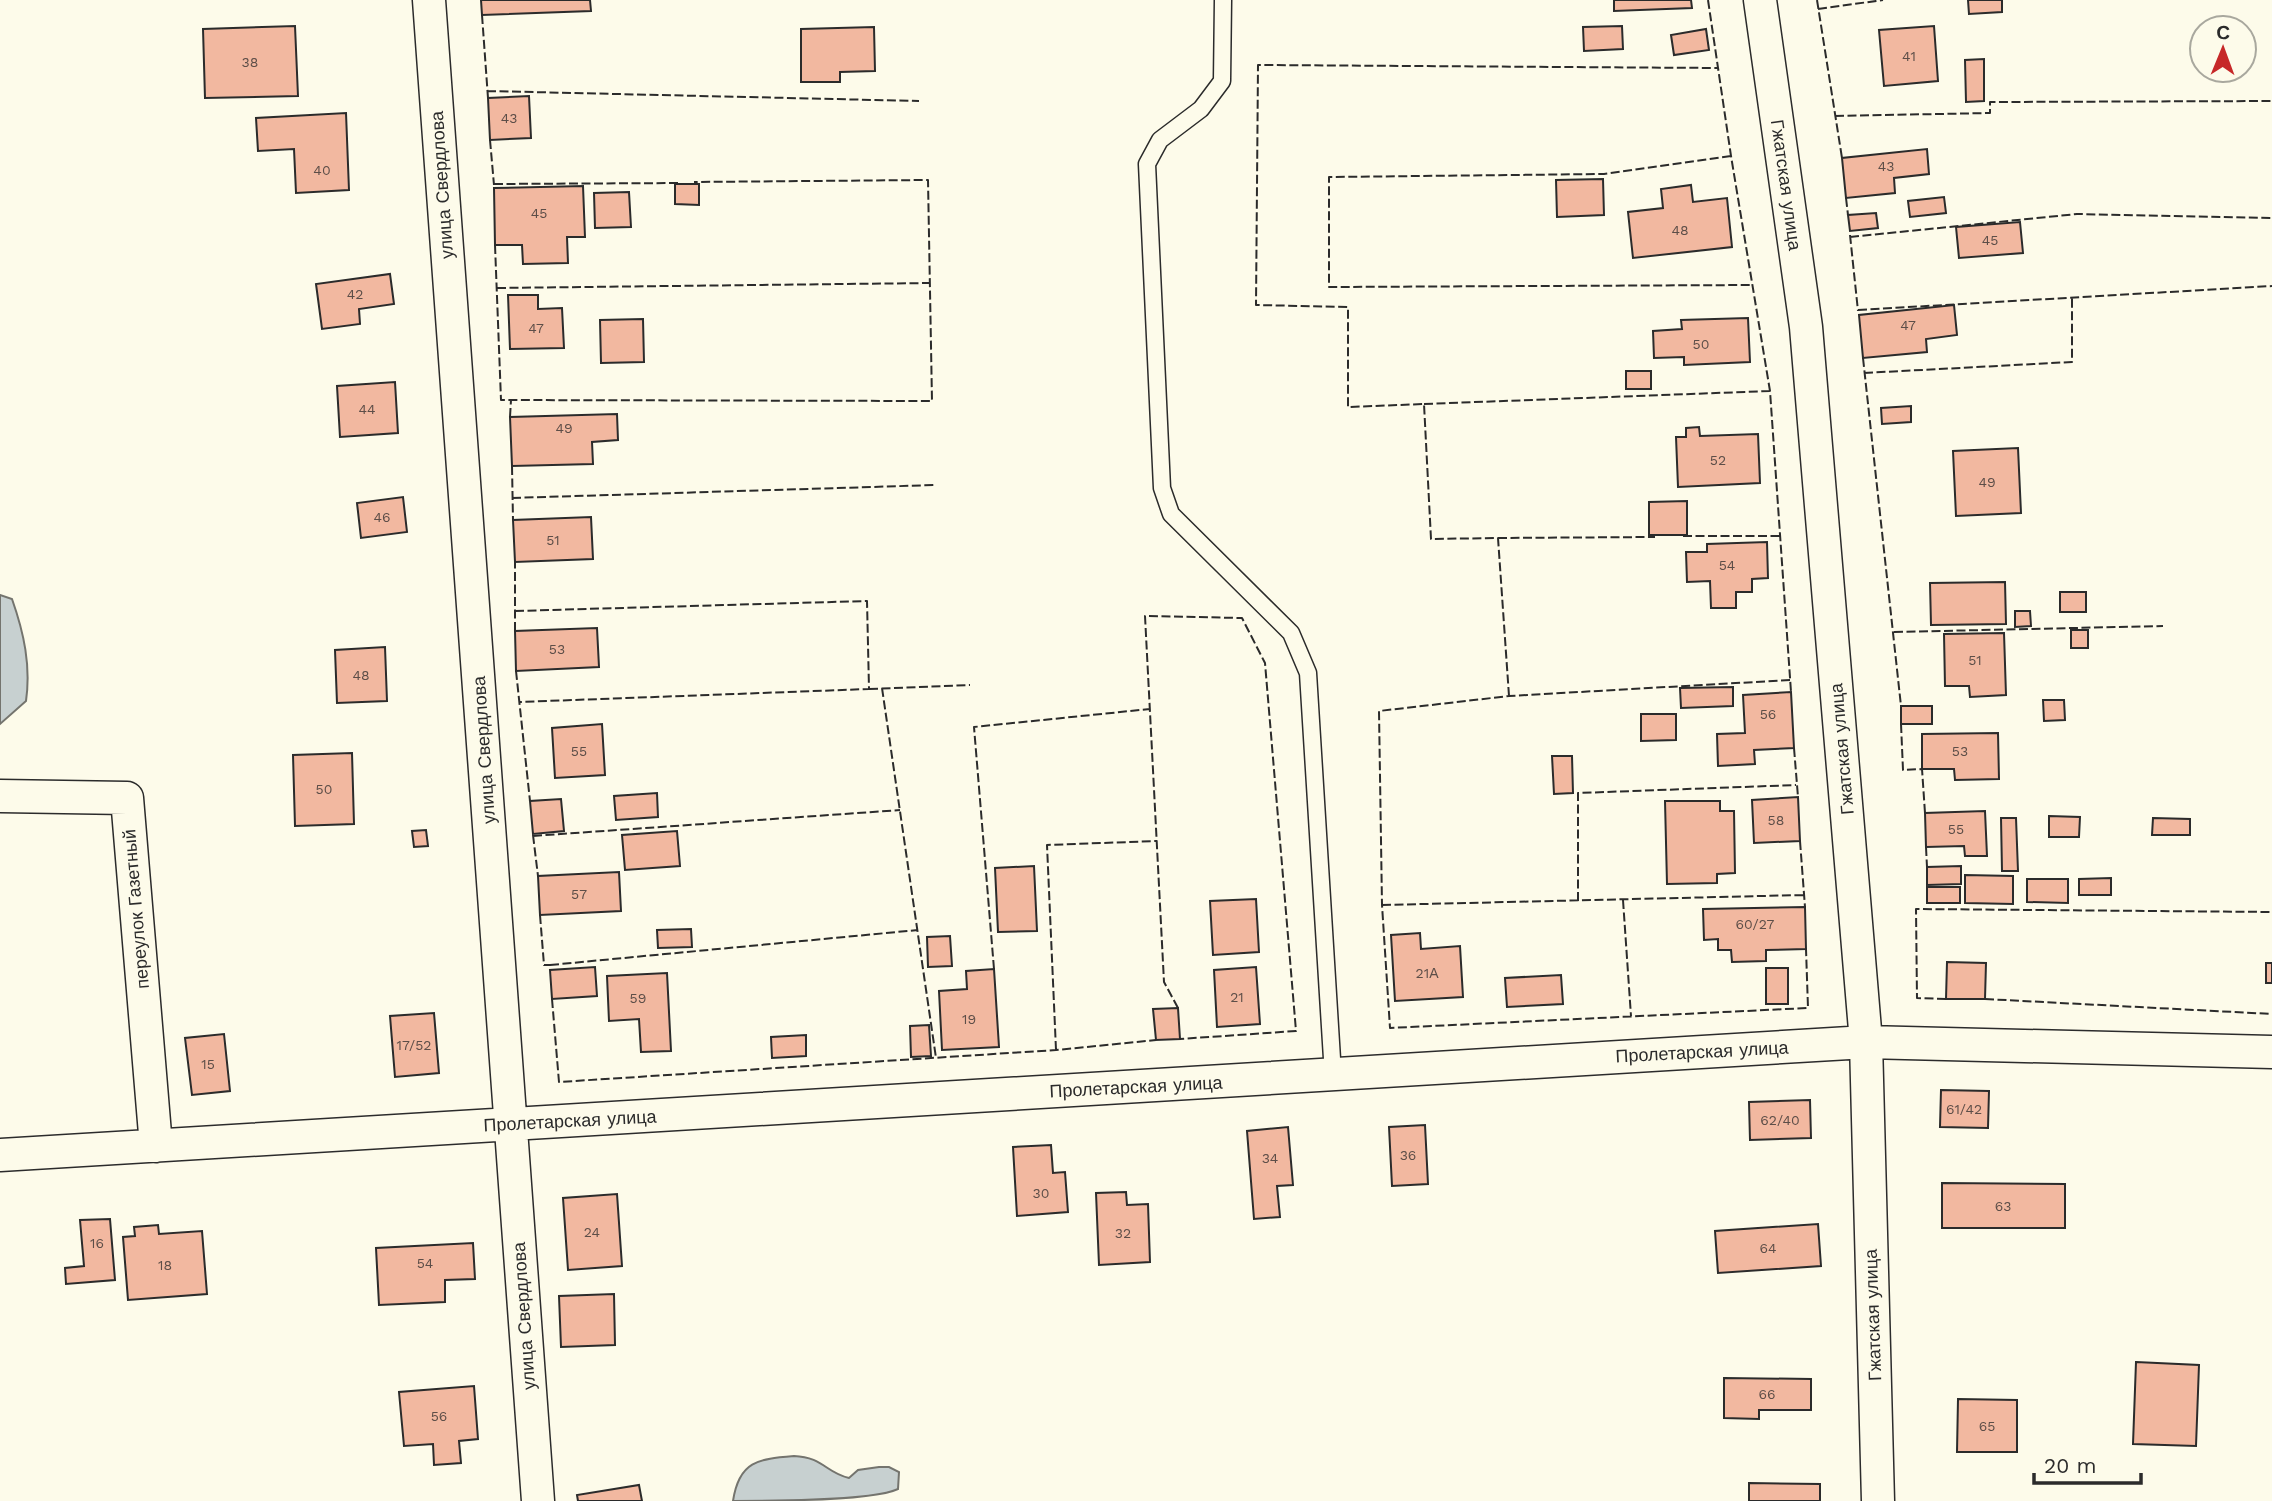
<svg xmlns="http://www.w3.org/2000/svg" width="2272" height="1501" font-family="'Work Sans',sans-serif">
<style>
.water{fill:#c7d0d0;stroke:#74746e;stroke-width:2}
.building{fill:#f2b8a0;stroke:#2b2b2b;stroke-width:2}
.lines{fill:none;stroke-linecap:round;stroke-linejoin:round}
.lane-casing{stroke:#2b2b2b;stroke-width:19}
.street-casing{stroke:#2b2b2b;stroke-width:35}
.lane{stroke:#fdfbea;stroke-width:16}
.street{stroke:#fdfbea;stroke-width:32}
.fence{stroke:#2b2b2b;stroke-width:2;stroke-dasharray:9 3.5;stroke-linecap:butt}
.labels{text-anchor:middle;stroke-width:5;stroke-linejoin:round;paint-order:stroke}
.number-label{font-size:14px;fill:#5d4e48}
.street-label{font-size:18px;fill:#2b2b2b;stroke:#fdfbea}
</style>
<rect width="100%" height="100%" fill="#fdfbea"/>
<path class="water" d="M0 595 12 599C24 633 31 666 26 701L0 724Z
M794 1456C823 1457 826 1473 849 1478L858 1470 879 1467H889L899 1472 898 1489C873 1501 769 1501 733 1501 739 1461 758 1459 794 1456Z"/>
<path class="building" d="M481 0H590L591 11 482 15Z
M1614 0H1691L1692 8 1614 11Z
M1968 0H2002V12L1969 14Z
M295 26 298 96 205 98 203 29Z
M1622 26 1623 49 1584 51 1583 27Z
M1934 26 1938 81 1884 86 1879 30Z
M874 27 875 71 840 72V82H801V29Z
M1706 29 1709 50 1674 55 1671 35Z
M1984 59V101L1966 102 1965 60Z
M529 96 531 138 490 140 488 98Z
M346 113 349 190 296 193 294 149 258 151 256 118Z
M1927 149 1929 174 1894 178 1895 193 1846 198 1842 158Z
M1603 179 1604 215 1557 217 1556 180Z
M675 184H699V205L675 204Z
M1691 185 1693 202 1727 198 1732 247 1633 258 1628 212 1663 208 1661 189Z
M583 186 585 237H567L568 263 523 264 522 245H495L494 188Z
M629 192 631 227 595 228 594 193Z
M1944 197 1946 213 1910 217 1908 201Z
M1876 213 1878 228 1850 231 1848 215Z
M2020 222 2023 253 1959 258 1956 227Z
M390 274 394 304 359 309 360 324 322 329 316 284Z
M508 295H538V309L562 308 564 348 510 349Z
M1954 305 1957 335 1926 339 1927 352 1863 358 1859 315Z
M1748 318 1750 362 1684 365V357L1654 358 1653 331 1682 329 1681 320Z
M643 319 644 362 601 363 600 320Z
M1626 371H1651V389H1626Z
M395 382 398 433 340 437 337 386Z
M1911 406V422L1882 424 1881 408Z
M617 414 618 440 592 442 593 464 512 466 510 417Z
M1699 427 1700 436 1758 434 1760 483 1678 487 1676 437H1686V428Z
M2018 448 2021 513 1956 516 1953 451Z
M403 497 407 532 361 538 357 503Z
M1687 501V535H1649V502Z
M591 517 593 559 515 562 513 520Z
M1767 542 1768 578 1752 579V592H1736V608H1711L1710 581 1687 582 1686 552H1707V544Z
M2005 582 2006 624 1931 625 1930 583Z
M2060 592H2086V612H2060Z
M2015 611H2030L2031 626 2015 627Z
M597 628 599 667 516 671 515 631Z
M2071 630H2088V648H2071Z
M2004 633 2006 695 1970 697 1969 686H1945L1944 634Z
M385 647 387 701 337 703 335 650Z
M1733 687V706L1681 708 1680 688Z
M1791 692 1794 748 1754 750 1755 764 1718 766 1717 734 1745 733 1743 695Z
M2043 700H2064L2065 720 2044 721Z
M1901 706H1932V724H1901Z
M1641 714H1676V740L1641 741Z
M602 724 605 775 555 778 552 728Z
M1998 733 1999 779 1955 780 1954 769H1922V734Z
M352 753 354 824 295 826 293 755Z
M1552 756H1572L1573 793 1554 794Z
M657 793 658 817 616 820 614 796Z
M1798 797 1800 841 1754 843 1752 800Z
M561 799 564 831 533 834 530 801Z
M1665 801H1720V811H1734L1735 873 1717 874V883L1667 884Z
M1985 811 1987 856H1965L1964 846 1926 847 1925 813Z
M2049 816 2080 817 2079 837H2049Z
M2001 818H2016L2018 871H2002Z
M2153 818 2190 819V835H2152Z
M426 830 428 846 414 847 412 831Z
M677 831 680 866 625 870 622 835Z
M1034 866 1037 931 998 932 995 868Z
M1961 866V884L1927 885V867Z
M619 872 621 911 540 915 538 876Z
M1965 875 2013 876V904L1965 903Z
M2111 878V895H2079V879Z
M2027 879H2068V903L2027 902Z
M1927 887H1960V903H1927Z
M1256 899 1259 952 1213 955 1210 901Z
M1805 907 1806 949 1766 950V961L1732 962 1731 950H1718V939L1704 940 1703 909Z
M691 929 692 947 658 948 657 930Z
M1420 933 1421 949 1460 946 1463 997 1395 1001 1391 935Z
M950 936 952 966 928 967 927 937Z
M1947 962 1986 963 1985 999H1946Z
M2266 963H2272V983H2266Z
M595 967 597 996 552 999 550 970Z
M1256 967 1260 1024 1217 1027 1214 970Z
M1766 968H1788V1004H1766Z
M994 969 999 1047 942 1050 939 991 967 989 966 971Z
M667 973 671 1051 641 1052 639 1019 609 1021 607 976Z
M1561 975 1563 1004 1507 1007 1505 978Z
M1178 1008 1180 1039 1156 1040 1153 1009Z
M434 1013 439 1073 395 1077 390 1016Z
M929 1025 931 1056 911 1057 910 1026Z
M224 1034 230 1091 192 1095 185 1038Z
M806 1035V1056L772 1058 771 1037Z
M1941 1090 1989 1091 1988 1128 1940 1127Z
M1810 1100 1811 1138 1750 1140 1749 1102Z
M1425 1125 1428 1184 1392 1186 1389 1127Z
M1288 1127 1293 1185 1277 1186 1280 1217 1254 1219 1247 1131Z
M1051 1145 1053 1173 1065 1172 1068 1212 1017 1216 1013 1147Z
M1942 1183 2065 1184V1228H1942Z
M1126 1192 1127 1205 1148 1204 1150 1262 1099 1265 1096 1193Z
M617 1194 622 1266 568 1270 563 1198Z
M110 1219 115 1280 66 1284 65 1268 84 1266 80 1220Z
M1818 1224 1821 1266 1718 1273 1715 1231Z
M158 1225 159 1234 202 1231 207 1294 128 1300 123 1237 135 1236 134 1227Z
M473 1243 475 1279 445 1280V1302L379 1305 376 1248Z
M614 1294 615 1345 561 1347 559 1296Z
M2136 1362 2199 1365 2196 1446 2133 1444Z
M1724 1378 1811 1379V1410H1759V1419L1724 1418Z
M474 1386 478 1439 459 1441 461 1463 434 1465 433 1444 404 1446 399 1392Z
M1958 1399 2017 1400V1452H1957Z
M1749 1483 1820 1484V1501H1749Z
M639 1485 642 1501H578L577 1495Z"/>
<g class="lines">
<g class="lane-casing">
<path id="lane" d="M1223 0 1222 81 1201 109 1160 140 1147 164 1162 488 1171 514 1291 633 1308 673 1333 1075"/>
</g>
<g class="street-casing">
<path id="street" d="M429 0 538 1501
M1760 0 1806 327 1866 1042 1878 1501
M0 796 127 798 156 1146
M0 1155 1866 1042 2272 1052"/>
</g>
<use href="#lane" class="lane"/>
<use href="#street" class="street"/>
<path class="fence" d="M1708 0 1731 156 1770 391 1791 692
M1817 0 1842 158
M1818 9 1883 0
M482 15 488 98
M487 91 919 101
M1835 116 1990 113V102L2272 101
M490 140 494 185
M1731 156 1604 174 1329 177V287L1752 285
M494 184 680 183
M1846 198 1848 215
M1850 235 1858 311
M1850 237 2077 214 2272 218
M495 245 501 400 932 401 928 180 694 182
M497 288 930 283
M1858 310 2272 286
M1863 358 1901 706
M1864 373 2072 362V297
M1424 404 1770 391
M510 417 511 400
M512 466 513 520
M512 498 936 485
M1683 536H1780
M1498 538 1655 537
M515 611 867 601 869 689 520 702
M515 631V562
M1894 632 2163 626
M516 671 530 801
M1790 680 1509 696 1379 711 1382 905 1390 1028 1808 1008 1806 949
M882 688 936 1058
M869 689 970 685
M1509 696 1498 538 1431 539 1424 404 1348 407V307L1256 305 1258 65 1718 68
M1901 724 1903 770 1922 769 1925 813
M1794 748 1798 797
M533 835 538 876
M533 836 900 810
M1800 841 1805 907
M1926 847 1927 867
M1623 900 1631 1016
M1578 901V793L1796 785
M1382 905 1804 895
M540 915 544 965H550V966
M550 965 918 930
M994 969 974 727 1150 709
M552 999 559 1082 1056 1050 1156 1040
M1946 999 1917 998 1916 909 2272 912
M1985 999 2272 1014
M1178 1008 1164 982 1145 616 1242 618 1265 663 1296 1031 1180 1039
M1056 1050 1047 845 1157 841"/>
</g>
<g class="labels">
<g class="number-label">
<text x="1909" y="61">41</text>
<text x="250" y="67">38</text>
<text x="509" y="123">43</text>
<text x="1886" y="171">43</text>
<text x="322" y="175">40</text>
<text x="539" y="218">45</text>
<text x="1680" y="235">48</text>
<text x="1990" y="245">45</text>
<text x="355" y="299">42</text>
<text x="1908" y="330">47</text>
<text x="536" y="333">47</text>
<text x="1701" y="349">50</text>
<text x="367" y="414">44</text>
<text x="564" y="433">49</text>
<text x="1718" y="465">52</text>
<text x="1987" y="487">49</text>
<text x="382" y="522">46</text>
<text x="553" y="545">51</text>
<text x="1727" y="570">54</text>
<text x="557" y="654">53</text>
<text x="1975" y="665">51</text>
<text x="361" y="680">48</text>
<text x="1768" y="719">56</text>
<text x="579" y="756">55</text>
<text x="1960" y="756">53</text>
<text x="324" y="794">50</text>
<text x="1776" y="825">58</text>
<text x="1956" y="834">55</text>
<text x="579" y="899">57</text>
<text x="1755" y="929">60/27</text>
<text x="1427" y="978">21А</text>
<text x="1237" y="1002">21</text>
<text x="638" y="1003">59</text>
<text x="969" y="1024">19</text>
<text x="414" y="1050">17/52</text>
<text x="208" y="1069">15</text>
<text x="1964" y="1114">61/42</text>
<text x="1780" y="1125">62/40</text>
<text x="1408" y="1160">36</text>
<text x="1270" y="1163">34</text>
<text x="1041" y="1198">30</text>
<text x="2003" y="1211">63</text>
<text x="592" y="1237">24</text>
<text x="1123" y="1238">32</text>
<text x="97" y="1248">16</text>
<text x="1768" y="1253">64</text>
<text x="425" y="1268">54</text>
<text x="165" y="1270">18</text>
<text x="1767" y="1399">66</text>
<text x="439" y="1421">56</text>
<text x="1987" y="1431">65</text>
</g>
<g class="street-label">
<text transform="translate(442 185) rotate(-94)" y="6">улица Свердлова</text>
<text transform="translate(1786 185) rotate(82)" y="6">Гжатская улица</text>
<text transform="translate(1842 749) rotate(-95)" y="6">Гжатская улица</text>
<text transform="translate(484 750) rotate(-94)" y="6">улица Свердлова</text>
<text transform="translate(136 909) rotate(-95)" y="6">переулок Газетный</text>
<text transform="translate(1702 1052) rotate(-3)" y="6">Пролетарская улица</text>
<text transform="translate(1136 1087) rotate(-3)" y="6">Пролетарская улица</text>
<text transform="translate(570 1121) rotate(-3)" y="6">Пролетарская улица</text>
<text transform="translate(1873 1315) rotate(-92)" y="6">Гжатская улица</text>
<text transform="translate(524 1316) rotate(-94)" y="6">улица Свердлова</text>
</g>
</g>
<g transform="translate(2223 49) rotate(1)"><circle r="33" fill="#fdfbea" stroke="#a9a89e" stroke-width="2"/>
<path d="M0-5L12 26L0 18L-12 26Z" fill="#c62828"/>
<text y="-10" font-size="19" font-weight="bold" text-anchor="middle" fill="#2b2b2b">С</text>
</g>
<path d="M2034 1473v10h107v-10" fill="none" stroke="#2b2b2b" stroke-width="3.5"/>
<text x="2044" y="1473" font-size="21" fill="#2b2b2b" stroke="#fdfbea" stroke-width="5" paint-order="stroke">20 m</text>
</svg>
